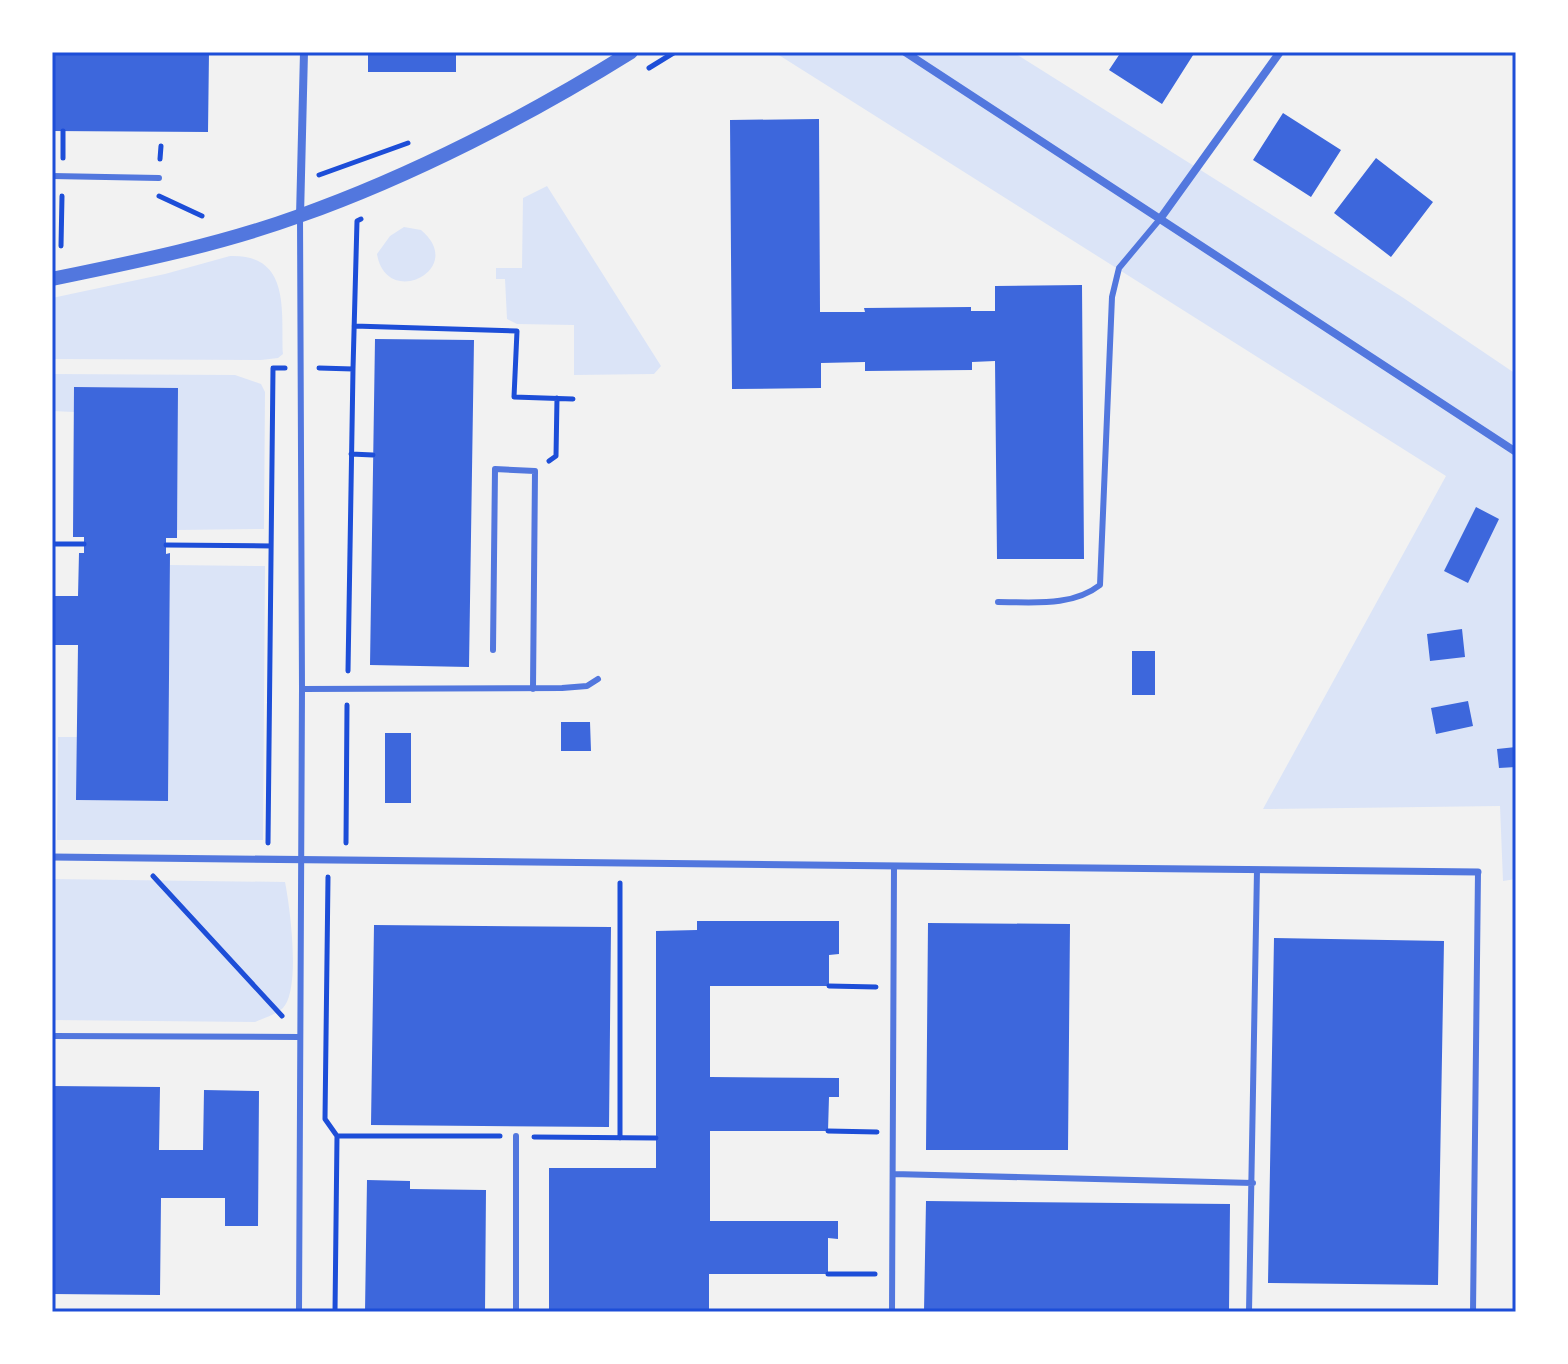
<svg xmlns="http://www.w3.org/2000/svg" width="1568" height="1364" font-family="Rubik,sans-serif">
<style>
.green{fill:#dbe4f7}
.building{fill:#3d67dc}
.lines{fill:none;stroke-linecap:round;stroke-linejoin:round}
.path{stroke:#1d4ed8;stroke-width:5}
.service{stroke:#5277de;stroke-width:6}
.pedestrian{stroke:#5277de;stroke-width:7}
.minor{stroke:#5277de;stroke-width:8}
.tertiary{stroke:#5277de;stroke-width:14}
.neatline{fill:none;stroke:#1d4ed8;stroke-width:3}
</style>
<rect width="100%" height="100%" fill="#f2f2f2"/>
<path class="green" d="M774 52H1013L1402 297 1516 374V879L1503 881 1500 806 1263 809 1446 476Z
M547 186 661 366 654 374 574 375V325L517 324 507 319 505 279H496V268H522L523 198Z
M404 227 421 230C468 269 386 310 377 254L390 236Z
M230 256C291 254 281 311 283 354L278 358 261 360 52 359V298L165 274Z
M52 374 235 375 261 384 265 392 264 529 177 530 178 388 75 387 74 412 52 411Z
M170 565 265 566 263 840H57L58 737H77V800L168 801Z
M52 879 285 882C290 907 301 989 283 1008 275 1015 264 1018 255 1022L52 1020Z"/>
<path class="building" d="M52 52H209L208 132 52 131Z
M368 52H456V72H368Z
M1121 52H1195L1162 104 1109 70Z
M1283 113 1341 150 1311 197 1253 160Z
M819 119 820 312H865L864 308 971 307V311H995V286L1082 285 1084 559H997L995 361 972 362V370L865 371V362L821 363V388L732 389 730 120Z
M1376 158 1433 202 1391 257 1334 213Z
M375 339 474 340 469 667 370 665Z
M74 387 178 388 177 538H166V554L170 553 168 801 76 800 78 645H52V596H78L79 553H84V537H73Z
M1476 507 1499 519 1468 583 1444 571Z
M1462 629 1465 657 1430 661 1427 634Z
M1132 651H1155V695H1132Z
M1468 701 1473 726 1436 734 1431 708Z
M561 722H590L591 751H561Z
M385 733H411V803H385Z
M1516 747V767L1499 768 1497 749Z
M697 921H839V954L829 955V986H710V1077L839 1078V1097H829L828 1131H710V1221H838V1239L828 1238V1274H709V1312H549V1168H656V931L697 930Z
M928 923 1070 924 1068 1150H926Z
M374 925 611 927 609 1127 371 1125Z
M1274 938 1444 941 1438 1285 1268 1283Z
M52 1086 160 1087 159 1150H203L204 1090 259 1091 258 1226H225V1198H161L160 1295 52 1294Z
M367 1180 410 1181V1189L486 1190 485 1312H365Z
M926 1201 1230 1204 1229 1312H924Z"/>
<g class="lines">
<path class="path" d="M649 68 675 52
M63 158V131
M160 159 161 146
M319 175 408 143
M159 196 202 216
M61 246 62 196
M354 326 517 331 514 397 573 399
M319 368 353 369 357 221 361 219
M351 454 373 455
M549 461 556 456 557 398
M52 544H84
M166 545 271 546
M348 671 353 369
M268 843 273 368H285
M346 843 347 705
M153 876 282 1016
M328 877 325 1119 337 1136 335 1312
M620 883V1138
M829 986 876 987
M828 1131 877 1132
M337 1136H500
M534 1137 656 1138
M828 1274H875"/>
<path class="service" d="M52 176 159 178
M998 602C1033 602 1072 607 1100 585L1112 297 1119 268 1160 219
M493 650 495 469 535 471 533 689
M302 689 562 688 587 686 598 679
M52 1036 300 1037
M516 1136V1312
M893 1174 1253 1183
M299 1312 302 689 300 216
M892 1312 894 866
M1249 1312 1257 870
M1473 1312 1478 872"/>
<path class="pedestrian" d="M52 857 1478 872"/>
<path class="minor" d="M905 52 1516 452
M300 216 304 52
M1160 219 1280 52"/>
<path class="tertiary" d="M52 279C135 262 219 245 299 216 412 176 530 115 631 52"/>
</g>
<rect width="1568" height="1364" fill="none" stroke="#ffffff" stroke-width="108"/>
<rect x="54" y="54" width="1460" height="1256" class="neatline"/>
</svg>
